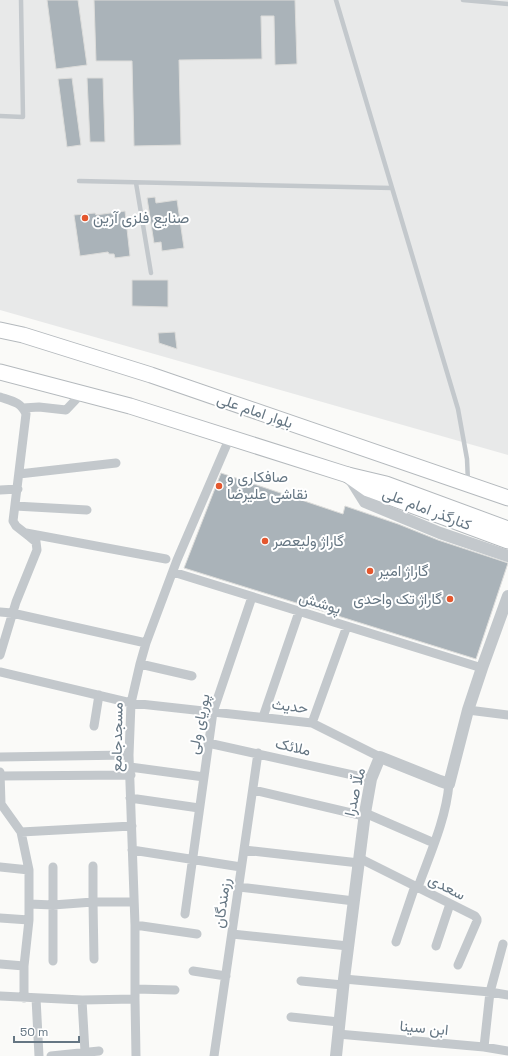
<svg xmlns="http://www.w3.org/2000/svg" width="508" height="1056" font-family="'Space Grotesk',Vazirmatn,sans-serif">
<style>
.built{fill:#e8e9e9}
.building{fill:#aab3b9;stroke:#dcdcda}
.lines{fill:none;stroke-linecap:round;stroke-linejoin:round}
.primary-casing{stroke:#b5babe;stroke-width:17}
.trunk-casing{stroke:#b4b9bd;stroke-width:17}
.service{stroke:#c3c8cc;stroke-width:4.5}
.minor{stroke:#c3c8cc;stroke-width:9}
.tertiary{stroke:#c3c8cc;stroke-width:12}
.primary{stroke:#fff;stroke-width:15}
.trunk{stroke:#fff;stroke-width:15}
.poi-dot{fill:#e4572e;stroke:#fff;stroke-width:1.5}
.labels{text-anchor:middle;stroke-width:4;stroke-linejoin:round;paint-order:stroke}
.poi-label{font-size:15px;fill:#657683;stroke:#fff;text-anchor:start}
.street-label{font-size:15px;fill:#657683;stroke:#fff}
</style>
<rect width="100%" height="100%" fill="#fafaf8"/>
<path class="built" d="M0 0H508V455L0 310Z"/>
<path class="building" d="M47 0H78L87 65 56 69Z
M94 0H295L297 64 275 65 274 16H261L262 59 179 60 181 145 134 146 132 61H96Z
M72 78 81 145 67 147 58 79Z
M87 78H103L105 142H90Z
M155 197 156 203 177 200 184 248 162 251 161 242 154 243 147 198Z
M125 211 130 256 115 258 114 254H109L108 252 80 256 74 215 95 213 96 215Z
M132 280H168V307L132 306Z
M175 332 177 349 159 343 158 333Z
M221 473 343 514 345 506 398 524 438 540 508 563 476 659 184 568Z"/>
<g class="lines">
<g class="primary-casing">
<path id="primary" d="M348 475 368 489 508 541"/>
</g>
<g class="trunk-casing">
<path id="trunk" d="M0 330 23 335 151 375 508 498
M0 372 130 406 348 475 386 484 508 529"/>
</g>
<path class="service" d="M336 0 458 409 467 459 468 482
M463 0 508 4
M0 116 23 117 21 0
M79 181 392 188
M136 183 151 273"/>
<path class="minor" d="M0 397C12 401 21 402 26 414L13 521 16 526 30 537 36 542 37 550 16 602 0 655
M23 408 39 407 66 410 82 393
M19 474 116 463
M0 490 18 489
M15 506 87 510
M26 533 166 559
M173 572 482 668
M0 612 12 613 146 643
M140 664 192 676
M0 672 131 703 312 723 380 757
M468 710 508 715
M263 717 299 612
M312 723 347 626
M94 726 99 695
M208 743 371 779
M0 757 129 755
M130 767 204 777
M0 772 1 804 21 832 29 870V920L24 966V998
M0 776 131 775
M253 790 364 816
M130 798 199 808
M365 813 434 843
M21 832 132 826
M132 850 241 867
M244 850 359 863
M359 858 475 916 477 919V921L458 965
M93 866V902L94 959
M0 867 29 870
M53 867V961
M239 887 354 901
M418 887C430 854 446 819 449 784
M29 904 53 905 93 902H134
M185 914 213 712 252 597
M0 918 29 920
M135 925 197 934
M232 934 348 946
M396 942 415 886
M436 946 450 904
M0 964 24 966
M193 971 226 976
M344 979 490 992 508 995
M301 981 343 985
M135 989 175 990
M0 996 82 1000 135 999
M36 998 39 1056
M82 1000 85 1052
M291 1017 339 1022
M338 1034 484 1047 508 1051
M484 1047 490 992 503 944
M51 1056 99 1051
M136 1056 135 999V925L129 755 131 703 140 664 146 643 177 560 230 437
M214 1056 258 753"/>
<path class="tertiary" d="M350 478 365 502 440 533 508 556
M336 1056 344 979 365 813 371 779 380 757 440 781 449 784 468 710 482 668 508 596"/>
<use href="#primary" class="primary"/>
<use href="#trunk" class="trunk"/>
</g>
<g class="poi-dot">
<circle cx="85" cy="218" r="4"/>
<circle cx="219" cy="486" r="4"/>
<circle cx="265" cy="541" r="4"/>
<circle cx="370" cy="571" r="4"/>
<circle cx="450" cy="599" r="4"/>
</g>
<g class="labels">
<g class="poi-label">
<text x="93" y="223">صنایع فلزی آرین</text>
<text x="227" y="482">صافکاری و<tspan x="227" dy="17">نقاشی عليرضا</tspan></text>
<text x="273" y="546">گاراژ ولیعصر</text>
<text x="378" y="576">گاراژ امیر</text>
<text x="442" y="604" text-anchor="end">گاراژ تک واحدی</text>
</g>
<g class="street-label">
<text transform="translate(255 411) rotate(19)" y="5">بلوار امام علی</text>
<text transform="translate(427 509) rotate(21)" y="5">کنارگذر امام علی</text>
<text transform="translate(320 603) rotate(17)" y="5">پوشش</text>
<text transform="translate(290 706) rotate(7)" y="5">حدیث</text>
<text transform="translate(199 724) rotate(-79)" y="5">پوریای ولی</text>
<text transform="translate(117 737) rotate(-89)" y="5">مسجدجامع</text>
<text transform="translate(293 747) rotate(13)" y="5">ملائک</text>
<text transform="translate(355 792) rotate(-77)" y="5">ملّا صدرا</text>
<text transform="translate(447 887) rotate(27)" y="5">سعدی</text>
<text transform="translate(222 903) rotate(-82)" y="5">رزمندگان</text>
<text transform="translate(424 1028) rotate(5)" y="5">ابن سینا</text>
</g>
</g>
<path d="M14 1036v6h65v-6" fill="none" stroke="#657683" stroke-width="2"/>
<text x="20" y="1036" font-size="12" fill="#657683" stroke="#ffffff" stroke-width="3" paint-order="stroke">50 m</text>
</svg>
